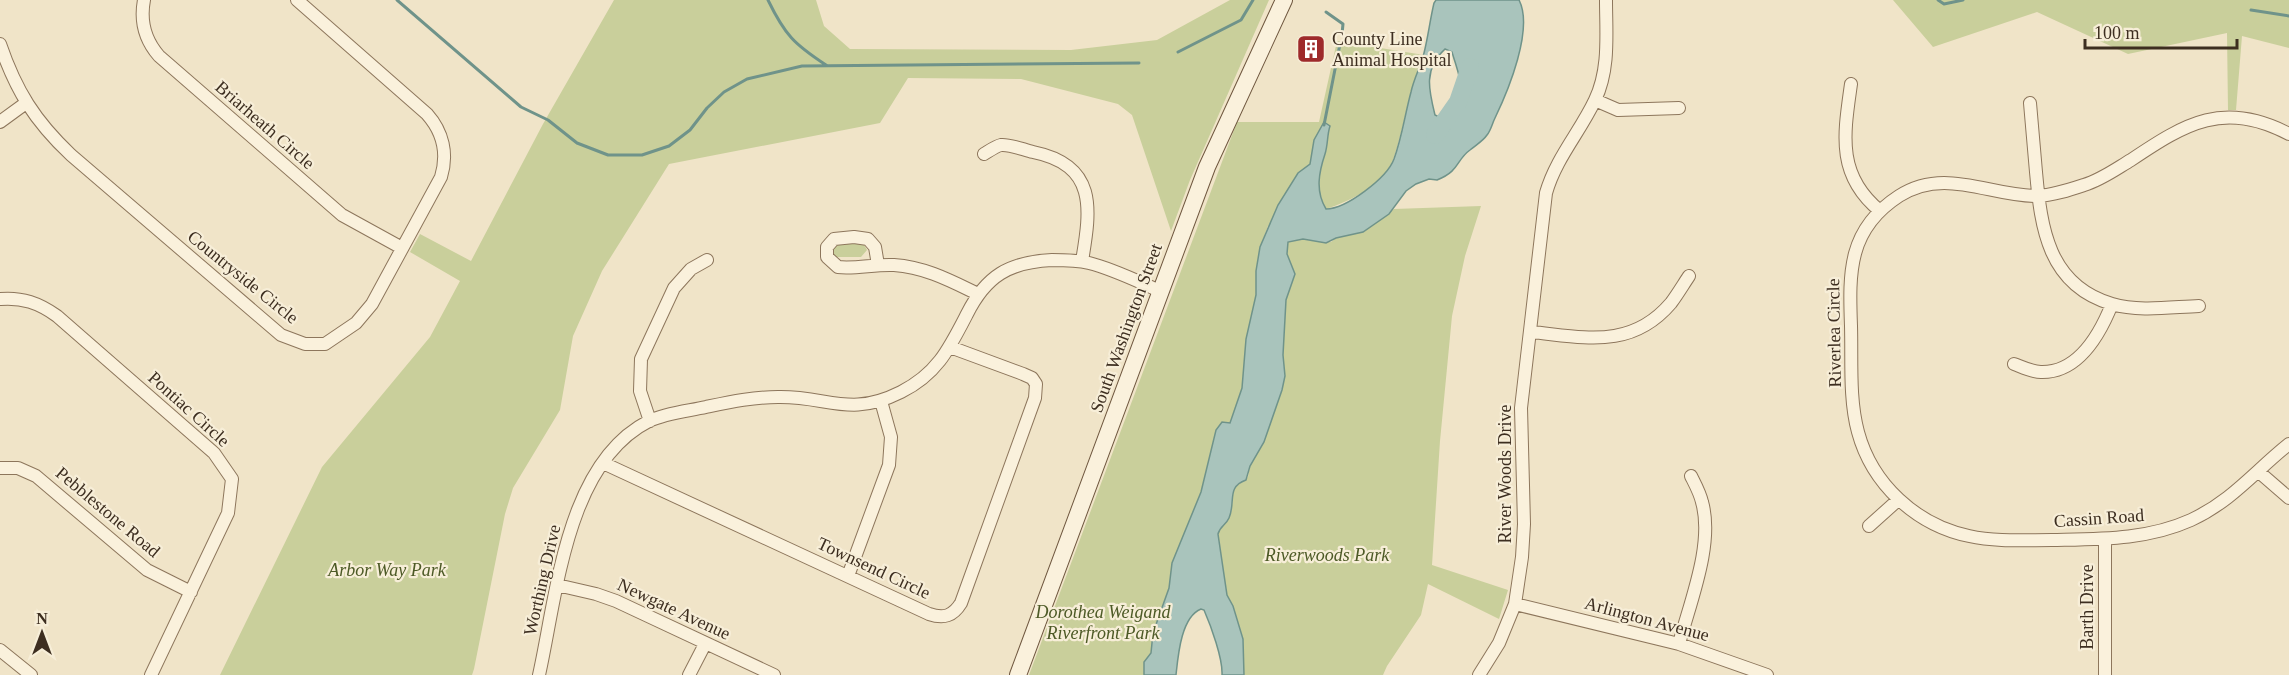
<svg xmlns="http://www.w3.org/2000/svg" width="2289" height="675" font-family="'Times New Roman',serif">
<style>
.green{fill:#c9cf9b}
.water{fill:#a9c4bc;stroke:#6f938a;stroke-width:1.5;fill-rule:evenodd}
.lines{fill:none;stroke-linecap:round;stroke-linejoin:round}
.stream{stroke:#6f938a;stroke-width:3}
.river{stroke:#a9c4bc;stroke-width:18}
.street-casing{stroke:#8d765c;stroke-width:14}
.secondary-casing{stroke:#6f573f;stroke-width:18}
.street{stroke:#faf1dc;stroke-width:12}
.secondary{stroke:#faf1dc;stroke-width:16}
.labels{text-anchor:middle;stroke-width:4.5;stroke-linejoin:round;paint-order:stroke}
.poi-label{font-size:18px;fill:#3d2e20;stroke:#f7eed8;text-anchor:start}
.street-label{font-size:18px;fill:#3d2e20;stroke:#f7eed8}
.park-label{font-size:18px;font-style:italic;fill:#4d5a26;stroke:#f7eed8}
</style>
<rect width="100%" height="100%" fill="#f0e4c8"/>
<path class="green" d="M614 0H816L824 26 850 49 1071 50 1157 40 1230 0H1269L1190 180 1171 231 1132 115 1118 104 1021 79 908 78 880 123 669 164 602 271 573 336 560 410 513 488 505 514 474 669 472 675H220L322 467 430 337 460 281 410 252 420 234 471 261 543 124Z
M1893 0H2289V48L2242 36 2236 110H2228L2227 33 2128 54 2037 12 1933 47Z
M1337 41 1424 55C1409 88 1405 124 1394 157 1380 201 1306 215 1268 226L1260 247 1256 271V295L1246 339 1242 388 1230 423 1216 430 1201 492 1172 563 1169 588 1153 633 1151 653 1144 662V675H1029L1237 122H1319Z
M1481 206 1465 256 1452 316 1440 441 1432 565 1508 590 1499 619 1428 584 1421 615 1387 666 1383 675H1244L1243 639 1233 606 1227 595 1218 534C1220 526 1226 524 1229 518 1233 509 1232 498 1234 488L1248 477 1250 466 1264 441 1282 390 1285 376 1283 355 1286 300 1295 274 1287 254 1288 242 1303 239 1320 242H1331L1336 238 1363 232 1394 209Z
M837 243H863L867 250 861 257H833L832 248Z"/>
<path class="water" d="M1436 0H1519C1534 29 1508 91 1495 118 1492 124 1491 130 1487 135 1483 141 1476 145 1470 150 1456 160 1460 171 1437 180L1429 179 1416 184 1406 191 1389 214 1363 232 1336 238 1326 243 1303 239 1288 242 1287 254 1295 274 1286 300 1283 355 1285 376 1282 390 1264 442 1250 466 1246 480C1226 487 1236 502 1229 518 1226 525 1220 526 1218 534L1227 595 1233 606 1243 639 1244 675H1222C1223 659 1211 626 1204 610L1201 609C1181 617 1178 656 1176 675H1144V662L1151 653 1153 633 1169 588 1172 563 1201 492 1216 430 1222 422 1230 423 1242 388 1246 339 1256 295V271L1260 247 1278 205 1298 173 1310 164 1314 140 1324 122 1330 126C1327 135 1328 145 1325 154 1319 172 1315 191 1326 209 1346 209 1387 178 1394 159 1402 137 1405 114 1411 92 1414 78 1421 66 1424 53 1428 37 1430 20 1434 3ZM1445 49 1452 52C1459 77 1473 103 1443 119L1435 115C1429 91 1423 69 1445 49Z"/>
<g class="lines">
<path class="stream" d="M397 0 521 107 548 120 577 143 608 155H642L669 146 690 130 707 108 724 92 747 79 802 66 1139 63
M768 0C785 35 794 44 826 65
M1938 0 1944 4 1963 0
M2251 10 2289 16
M1326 12 1343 24 1342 34
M1178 52 1241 20 1253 0
M1324 125 1340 44"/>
<path class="river" d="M1435 135 1458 102 1470 67"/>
<g class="street-casing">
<path id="street" d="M144 0C140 21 145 40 159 56L342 215 402 248
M0 44C16 91 35 121 71 155L281 335 305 344H325L356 323 372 304 441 177C448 154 443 132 427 114L297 0
M1851 84C1844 134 1836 175 1880 211
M1595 100 1618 110 1679 108
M2030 103C2032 126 2034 149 2036 172 2041 228 2048 285 2112 304 2139 312 2171 307 2199 306
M0 122 26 103
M2289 134C2224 100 2186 123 2131 160 2116 169 2101 180 2084 185 2069 190 2054 195 2038 196 1991 197 1945 166 1899 196 1848 229 1849 272 1851 326 1852 361 1849 399 1858 432 1872 484 1916 525 1969 536 1996 542 2024 540 2052 540 2099 539 2147 540 2191 520 2232 501 2255 471 2289 444
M984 154C989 151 996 146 1001 145 1010 144 1024 150 1033 152 1097 165 1091 208 1082 261
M878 265 875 247 868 239 854 237 834 239 827 247V257L838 267C856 269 875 264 894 265 925 267 951 281 978 294
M0 299C22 297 39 303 57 316L214 453 232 479 228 513 151 675
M1531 332C1584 337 1631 350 1671 303 1677 295 1683 285 1689 276
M2014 364C2022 367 2032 372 2041 372 2078 373 2100 334 2112 304
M650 421 640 391 641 359 674 288 691 269 707 260
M603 463 929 614C944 619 953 616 961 603L1035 398 1036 384 1032 378 1023 374 950 347
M0 468H18L36 476 147 570 191 592
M2259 472 2289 498
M1869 526 1898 500
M2105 539V675
M848 576 889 465 891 437 881 401
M557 585 596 594 616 601 774 675
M1515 604 1679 644 1767 675
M1679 644C1690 602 1714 544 1702 502 1700 493 1695 484 1691 476
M0 650 31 675
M539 675C557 595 566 463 649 421 666 413 688 411 706 407 730 402 753 397 778 397 829 396 849 418 901 392 937 374 949 349 967 314 986 276 1009 262 1052 260 1065 260 1077 260 1089 263 1113 269 1137 281 1160 291
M689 675 705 644
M1479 675 1499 643 1515 604 1522 557 1524 524 1521 408 1546 193C1556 158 1580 132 1595 100 1610 69 1606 33 1606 0"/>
</g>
<g class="secondary-casing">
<path id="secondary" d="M1018 675 1207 167 1284 0"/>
</g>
<use href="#street" class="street"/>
<use href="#secondary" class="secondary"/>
</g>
<defs>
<g id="building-square" transform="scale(1.5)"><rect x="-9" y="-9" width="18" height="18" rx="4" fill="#9e2a2b" stroke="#f7eed8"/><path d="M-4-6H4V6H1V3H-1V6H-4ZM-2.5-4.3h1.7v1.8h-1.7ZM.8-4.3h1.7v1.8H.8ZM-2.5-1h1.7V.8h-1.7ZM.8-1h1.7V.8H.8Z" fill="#fff"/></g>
</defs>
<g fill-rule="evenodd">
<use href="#building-square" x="1311" y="49"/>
</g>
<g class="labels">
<g class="poi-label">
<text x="1332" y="45">County Line<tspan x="1332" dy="21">Animal Hospital</tspan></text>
</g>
<g class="street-label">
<text transform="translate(265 125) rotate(41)" y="6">Briarheath Circle</text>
<text transform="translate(243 277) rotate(39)" y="6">Countryside Circle</text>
<text transform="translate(1126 328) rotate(-70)" y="6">South Washington Street</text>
<text transform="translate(1834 333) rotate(-91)" y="6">Riverlea Circle</text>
<text transform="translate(189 409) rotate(42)" y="6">Pontiac Circle</text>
<text transform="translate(1505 474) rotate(-90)" y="6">River Woods Drive</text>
<text transform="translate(108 512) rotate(40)" y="6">Pebblestone Road</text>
<text transform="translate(2099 518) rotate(-4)" y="6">Cassin Road</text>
<text transform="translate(874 568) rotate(25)" y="6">Townsend Circle</text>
<text transform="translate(542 580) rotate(-77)" y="6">Worthing Drive</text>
<text transform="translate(2087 607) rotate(-90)" y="6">Barth Drive</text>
<text transform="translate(674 609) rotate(25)" y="6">Newgate Avenue</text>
<text transform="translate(1647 619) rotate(15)" y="6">Arlington Avenue</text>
</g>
<g class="park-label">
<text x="1327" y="561">Riverwoods Park</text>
<text x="387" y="576">Arbor Way Park</text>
<text x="1103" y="618">Dorothea Weigand<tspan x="1103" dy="21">Riverfront Park</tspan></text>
</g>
</g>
<g transform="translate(42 633)" stroke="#f7eed8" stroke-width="4.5" paint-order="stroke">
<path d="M0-4.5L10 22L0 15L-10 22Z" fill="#3d2e20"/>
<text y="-9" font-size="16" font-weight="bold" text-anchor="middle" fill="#3d2e20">N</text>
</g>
<path d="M2085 39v9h152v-9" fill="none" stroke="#3d2e20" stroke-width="3"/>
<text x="2094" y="39" font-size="18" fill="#3d2e20" stroke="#f7eed8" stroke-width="4.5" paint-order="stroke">100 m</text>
</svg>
